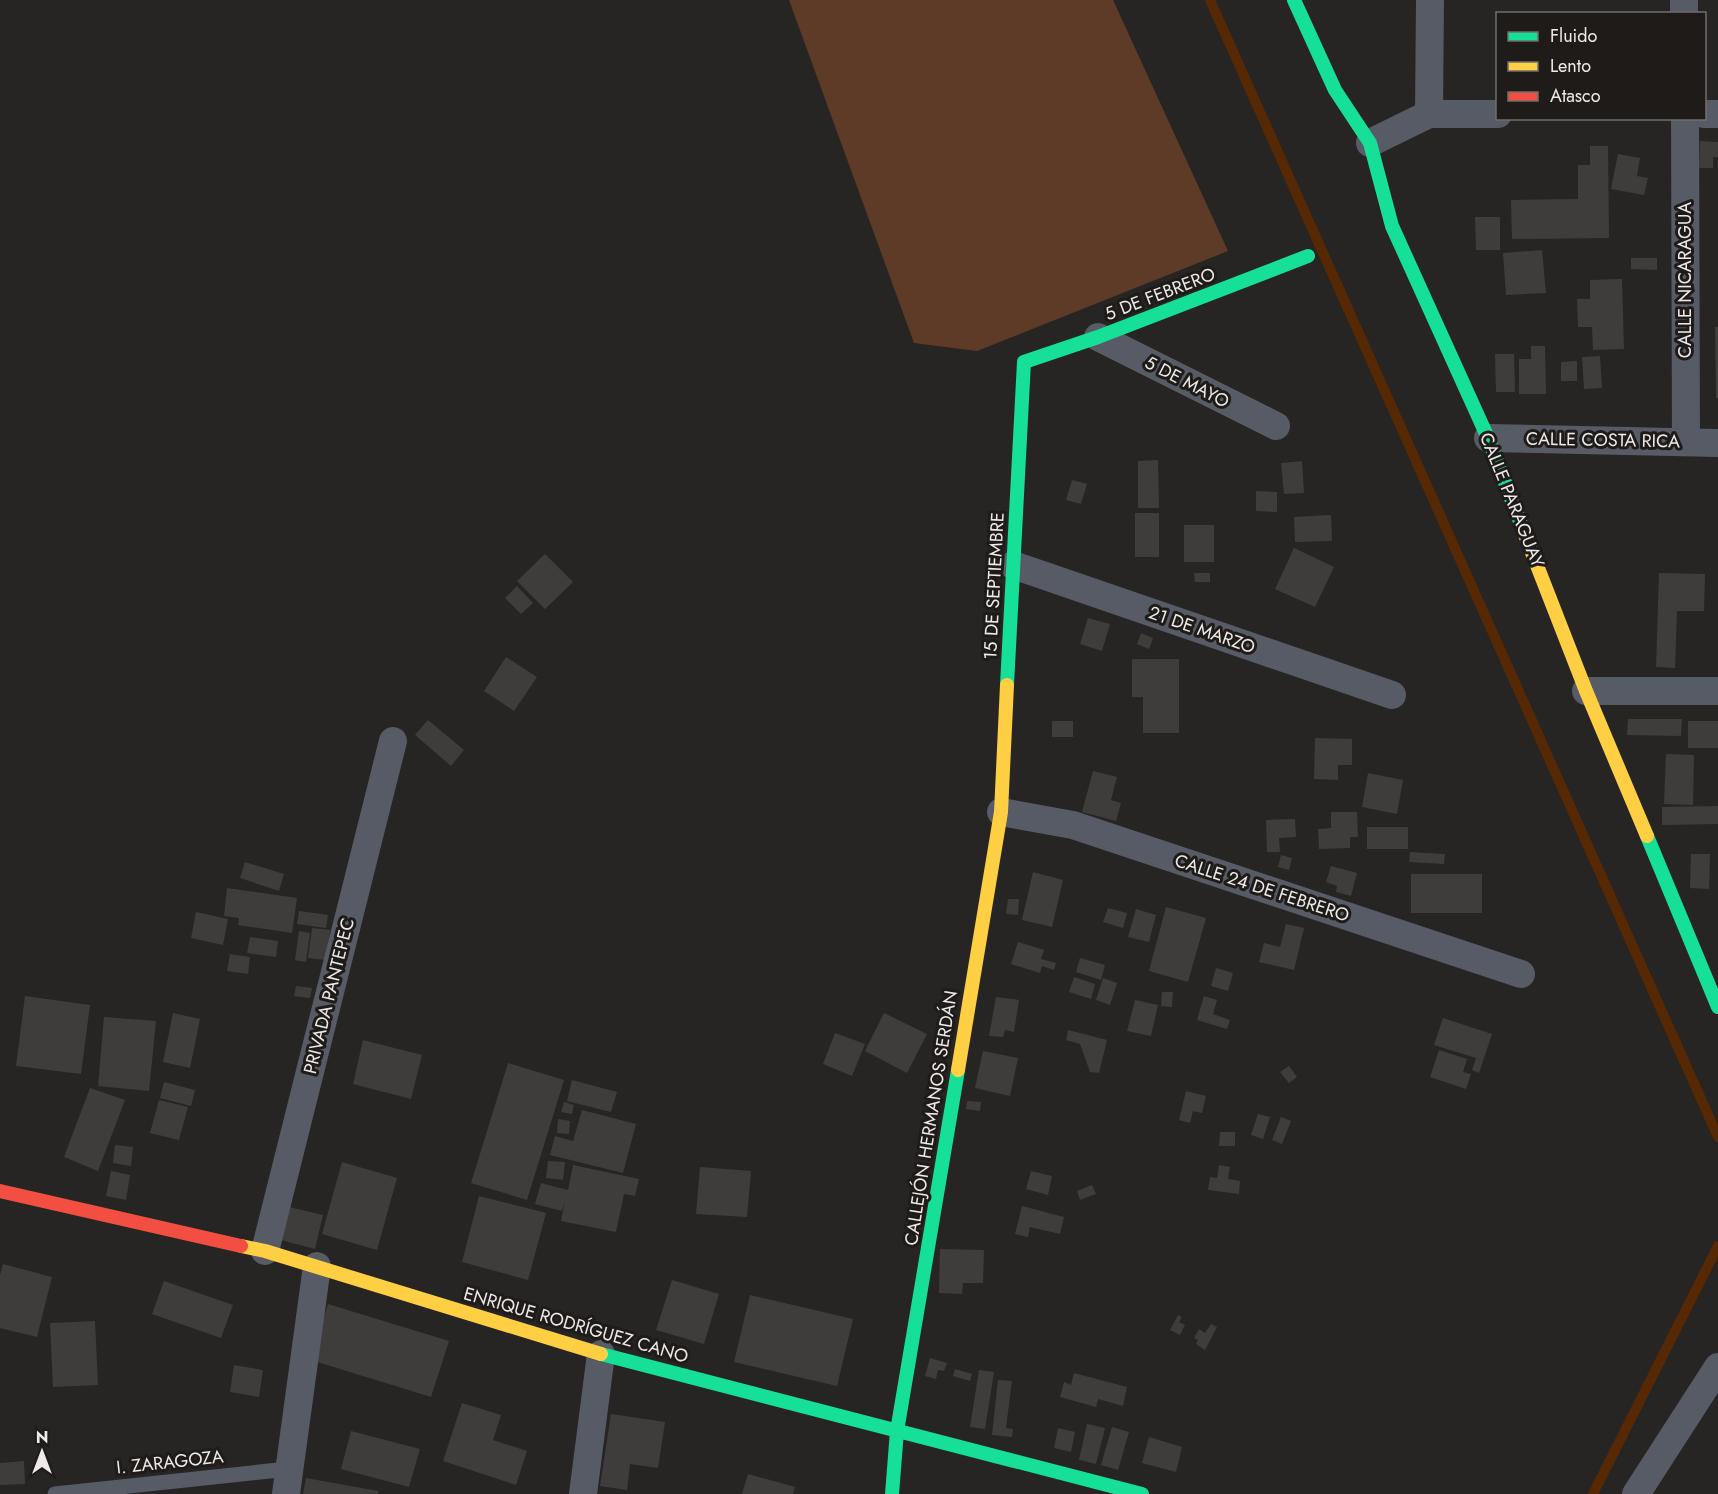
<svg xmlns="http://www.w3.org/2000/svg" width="1718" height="1494" font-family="Jost,sans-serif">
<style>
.green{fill:#5d3b26}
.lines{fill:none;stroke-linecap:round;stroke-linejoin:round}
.stream{stroke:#562803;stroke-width:10}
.building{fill:#3f3d3c}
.lane{stroke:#575b66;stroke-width:15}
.street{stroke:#575b66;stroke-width:28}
.fast{stroke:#16e098;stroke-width:14}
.slow{stroke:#ffcf43;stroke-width:14}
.jam{stroke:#f24e42;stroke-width:14}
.labels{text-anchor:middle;stroke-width:6;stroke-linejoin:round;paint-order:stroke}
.street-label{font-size:18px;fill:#edeae9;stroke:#1f1b19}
</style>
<rect width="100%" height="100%" fill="#272523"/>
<path class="green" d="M789 0H1113L1228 251 977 351 914 343Z"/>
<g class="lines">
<path class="stream" d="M1210 0 1718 1137
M1593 1494 1718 1246"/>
</g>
<path class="building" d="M1700 141 1718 142V157H1713V168H1699Z
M1590 146H1608L1609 238 1512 239 1511 200 1578 199V165H1590Z
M1618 154 1640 158 1637 176 1648 178 1644 195 1611 189Z
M1475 217H1500V250H1476Z
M1542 250 1546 293 1506 295 1503 253Z
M1631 258H1657V270L1631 269Z
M1622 279 1624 349 1593 350 1592 327H1578L1577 299H1590V280Z
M1715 327H1718V398H1716Z
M1531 346H1545L1546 394H1519V359H1531Z
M1495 354H1514L1515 392H1496Z
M1600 356 1602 388 1584 389 1582 357Z
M1577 361V381H1561V362Z
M1158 460 1159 508H1138V461Z
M1302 461 1304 493 1284 494 1281 463Z
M1072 480 1087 484 1081 504 1066 500Z
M1256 491 1277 492V512L1256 511Z
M1135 513H1159V557H1135Z
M1331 515 1332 541 1295 542 1294 517Z
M1184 525H1214V562H1184Z
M1294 548 1334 567 1315 607 1275 589Z
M545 554 573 582 545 609 517 581Z
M1194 573H1210V582H1195Z
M1659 573 1705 574 1704 611H1677L1675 668 1656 667Z
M517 586 533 603 521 614 505 598Z
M1088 618 1110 624 1102 651 1080 644Z
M1141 633 1153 638 1149 649 1137 644Z
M506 657 537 677 514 711 484 691Z
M1132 659H1179V733H1143V697H1132Z
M1628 719H1682L1681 736 1627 735Z
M428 720 464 750 451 766 415 735Z
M1052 721H1073V737H1052Z
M1688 721H1718V748H1688Z
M1315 738 1352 739V765H1338V780L1314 779Z
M1666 754 1694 755 1693 805 1664 804Z
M1093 771 1117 777 1111 800 1121 803 1116 821 1082 812Z
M1368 773 1403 780 1397 814 1362 807Z
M1718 806V824L1662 825V807Z
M1331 812H1357L1358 837H1350V848L1319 849 1318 829 1331 828Z
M1295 819 1296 837 1279 838 1280 852H1267L1266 820Z
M1367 827H1408V849H1367Z
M1410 852 1445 854 1444 864 1409 862Z
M1691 854H1710L1709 889 1690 888Z
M1281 855 1292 858 1289 870 1278 867Z
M245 862 284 874 279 891 240 878Z
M1331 866 1357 873 1351 896 1336 892 1337 886 1326 882Z
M1033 872 1063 880 1052 927 1022 920Z
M1411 874H1482V913H1411Z
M227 888 297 898 292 933 238 925 239 918 224 916Z
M1008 899H1019L1018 915 1006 914Z
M1166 907 1206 918 1188 982 1149 971Z
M1108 908 1127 913 1123 928 1103 922Z
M1136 909 1156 915 1149 942 1128 937Z
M299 911 328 915 326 928 297 924Z
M196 912 228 919 223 945 191 938Z
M1286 924 1304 928 1294 970 1259 962 1264 943 1280 947Z
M312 928 330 930 326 960 308 958Z
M299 931 310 933 306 962 295 960Z
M250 937 278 941 276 957 247 953Z
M1018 942 1044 950 1041 959 1056 963 1054 970 1042 966 1040 973 1011 964Z
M230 954 250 957 248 974 227 971Z
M1080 958 1105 965 1101 980 1076 972Z
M1216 968 1233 973 1228 991 1211 986Z
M1074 977 1095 984 1091 999 1069 992Z
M1103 978 1117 983 1110 1005 1096 1000Z
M296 986 312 988 310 998 294 996Z
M1162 992H1173L1172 1007 1161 1006Z
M25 996 90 1005 81 1074 16 1066Z
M1204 996 1217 1000 1213 1014 1230 1020 1227 1029 1197 1020Z
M996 997 1019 1000 1014 1032 1005 1030 1003 1037 989 1036Z
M1135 1000 1158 1005 1151 1036 1127 1031Z
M173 1013 200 1019 190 1068 163 1062Z
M884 1013 927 1034 907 1073 865 1051Z
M104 1017 156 1021 149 1091 98 1086Z
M1443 1018 1492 1034 1479 1073 1472 1070 1476 1058 1434 1045Z
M1068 1030 1107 1040 1099 1073 1090 1072 1080 1044 1066 1040Z
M835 1033 865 1044 852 1076 823 1064Z
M363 1040 422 1055 411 1099 353 1084Z
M1439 1050 1467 1059 1463 1072 1471 1074 1466 1089 1430 1077Z
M983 1051 1018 1058 1010 1096 975 1088Z
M508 1063 564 1080 527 1200 471 1183Z
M1289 1066 1297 1077 1289 1083 1280 1072Z
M572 1080 617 1092 611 1112 567 1101Z
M164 1082 195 1090 191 1106 160 1098Z
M90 1088 125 1100 98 1171 64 1157Z
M1186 1091 1206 1096 1202 1113 1193 1111 1190 1123 1179 1120Z
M159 1100 188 1107 179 1140 150 1133Z
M967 1101 981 1102 980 1111 966 1109Z
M564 1102 574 1105 572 1114 561 1112Z
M582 1110 636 1124 623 1173 550 1155 555 1136 573 1141Z
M1258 1114 1270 1117 1263 1139 1251 1135Z
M1281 1117 1291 1121 1282 1144 1272 1140Z
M558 1119 570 1121 569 1134 557 1133Z
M1220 1132H1235V1146H1219Z
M115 1145 133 1147 131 1166 113 1163Z
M548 1161 565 1162 563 1180 546 1178Z
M342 1162 397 1178 377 1250 322 1234Z
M573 1165 639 1179 635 1196 624 1194 616 1232 561 1221 565 1200 562 1211 535 1204 541 1183 568 1190Z
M1219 1165 1230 1167 1228 1179 1240 1181 1239 1194 1208 1190 1210 1177 1217 1178Z
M700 1167 751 1171 747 1217 696 1214Z
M111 1171 130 1175 126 1200 106 1196Z
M1031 1171 1052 1176 1048 1195 1026 1189Z
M1092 1185 1096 1194 1080 1200 1077 1191Z
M479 1196 546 1213 528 1280 462 1262Z
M1022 1206 1064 1217 1060 1234 1030 1227 1028 1237 1015 1234Z
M289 1207 323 1215 315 1249 281 1240Z
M940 1249 984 1250 983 1283H963L962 1294 939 1293Z
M3 1264 52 1277 37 1337 0 1328V1275Z
M672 1280 719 1294 704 1344 656 1330Z
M164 1281 233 1305 221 1338 152 1314Z
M750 1295 853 1319 837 1386 734 1362Z
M328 1304 449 1341 431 1397 311 1360Z
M1178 1315 1182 1317 1179 1322 1185 1325 1180 1335 1170 1330Z
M95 1321 98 1385 53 1387 50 1323Z
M1211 1324 1217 1327 1205 1350 1196 1344 1198 1340 1194 1338 1199 1329 1205 1333Z
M930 1358 947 1363 944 1371 938 1370 936 1379 925 1376Z
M234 1365 263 1370 259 1397 230 1392Z
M955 1369 972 1374 970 1381 953 1376Z
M979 1370 994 1372 985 1429 970 1427Z
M1074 1373 1127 1387 1123 1406 1098 1399 1096 1407 1060 1397 1064 1382 1071 1385Z
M998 1380 1012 1381 1006 1428 1013 1429 1012 1437 992 1435Z
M462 1403 501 1415 493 1440 527 1451 516 1485 443 1461Z
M611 1414 665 1422 658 1468 630 1464 627 1490 600 1486Z
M1087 1424 1105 1428 1096 1464 1079 1460Z
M1112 1427 1129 1432 1118 1470 1101 1465Z
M1058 1428 1075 1432 1071 1452 1054 1448Z
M351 1431 420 1449 409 1487 341 1469Z
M1149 1437 1182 1447 1176 1472 1142 1463Z
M24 1461 25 1484 0 1485V1463Z
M748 1474 795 1487 793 1494H742Z
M306 1478 378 1491V1494H303Z"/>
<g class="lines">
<path class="lane" d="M55 1494 288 1469"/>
<path class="street" d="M1684 0V14
M1429 114 1430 0
M1704 114H1718
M1685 118 1686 442
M1370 143 1429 114H1498
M1098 337 1276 426
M1488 438 1718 443
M1013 565 1392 695
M1586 691H1718
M1001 812 1073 825 1521 974
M265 1251 393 741
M286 1494 317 1266
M583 1494 601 1354
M1636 1494 1718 1367"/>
<path class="fast" d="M1294 0 1335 90 1370 143 1392 226 1488 438 1524 532
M1007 685 1024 362 1098 337 1308 256
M1647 836 1718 1007
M601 1354 1142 1494
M892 1494 897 1431 958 1070"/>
<path class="slow" d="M1524 532 1586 691 1647 836
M958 1070 1001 812 1007 685
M241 1246 265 1251 601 1354"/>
<path class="jam" d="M0 1191 241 1246"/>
</g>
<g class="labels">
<g class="street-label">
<text transform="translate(1685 280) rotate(-90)" y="6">CALLE NICARAGUA</text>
<text transform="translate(1160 294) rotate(-21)" y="6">5 DE FEBRERO</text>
<text transform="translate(1187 382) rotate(27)" y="6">5 DE MAYO</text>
<text transform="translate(1603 440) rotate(1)" y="6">CALLE COSTA RICA</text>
<text transform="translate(1512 500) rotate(68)" y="6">CALLE PARAGUAY</text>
<text transform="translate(994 586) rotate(-87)" y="6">15 DE SEPTIEMBRE</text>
<text transform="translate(1202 630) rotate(19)" y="6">21 DE MARZO</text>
<text transform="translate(1262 888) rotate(18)" y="6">CALLE 24 DE FEBRERO</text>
<text transform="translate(329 996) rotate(-76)" y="6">PRIVADA PANTEPEC</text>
<text transform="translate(931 1118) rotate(-81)" y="6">CALLEJÓN HERMANOS SERDÁN</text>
<text transform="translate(576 1325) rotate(16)" y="6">ENRIQUE RODRÍGUEZ CANO</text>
<text transform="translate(170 1462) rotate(-6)" y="6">I. ZARAGOZA</text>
</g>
</g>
<rect x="1496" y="12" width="210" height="108" fill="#1f1b19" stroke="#716e6c" stroke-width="1.5"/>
<rect x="1508" y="32" width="30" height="9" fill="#16e098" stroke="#716e6c" stroke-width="1.5"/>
<text x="1550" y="42" font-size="18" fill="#edeae9">Fluido</text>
<rect x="1508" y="62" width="30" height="9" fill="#ffcf43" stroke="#716e6c" stroke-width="1.5"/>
<text x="1550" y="72" font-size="18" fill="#edeae9">Lento</text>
<rect x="1508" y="92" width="30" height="9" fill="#f24e42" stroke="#716e6c" stroke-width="1.5"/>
<text x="1550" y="102" font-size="18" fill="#edeae9">Atasco</text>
<g transform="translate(42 1452)" stroke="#1f1b19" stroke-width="4.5" paint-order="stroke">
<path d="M0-4.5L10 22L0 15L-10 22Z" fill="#edeae9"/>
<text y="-9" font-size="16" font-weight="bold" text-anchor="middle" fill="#edeae9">N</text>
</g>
</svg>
